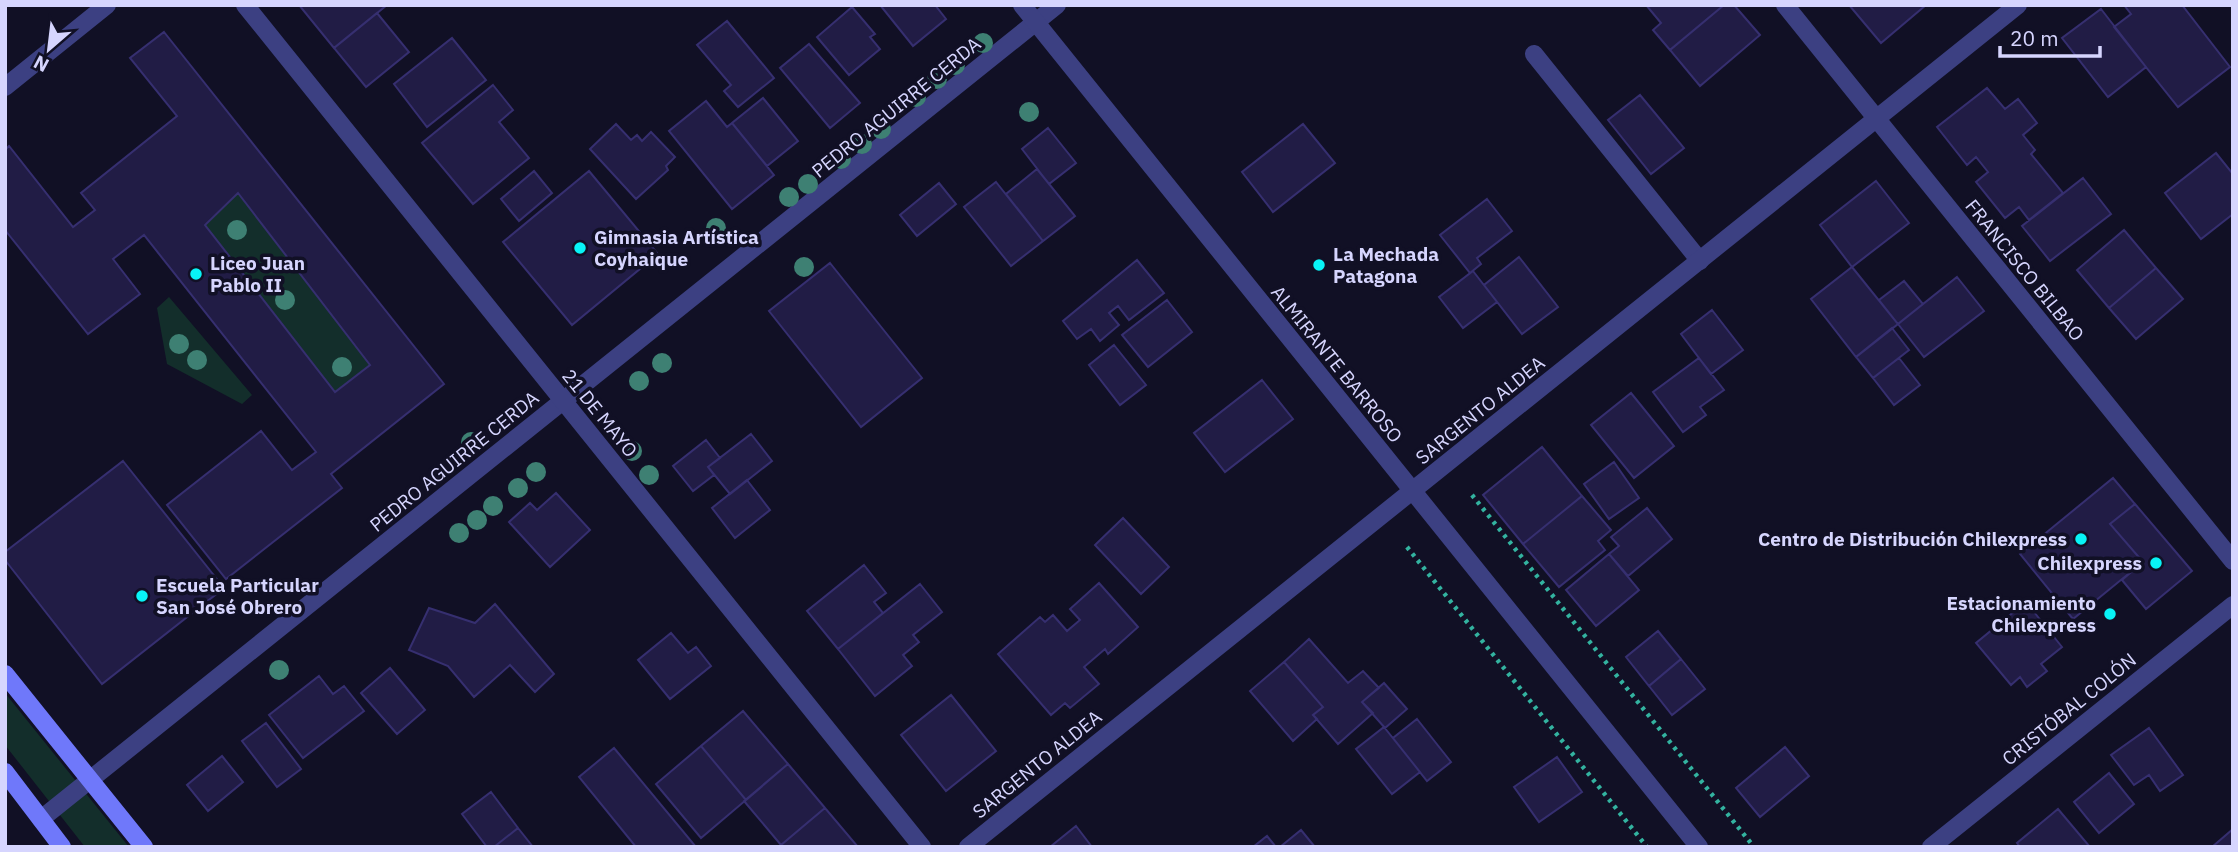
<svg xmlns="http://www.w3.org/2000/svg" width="2238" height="852" font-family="'IBM Plex Sans',sans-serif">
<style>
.green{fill:#132e2b}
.building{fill:#211c45;stroke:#362f70;stroke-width:2;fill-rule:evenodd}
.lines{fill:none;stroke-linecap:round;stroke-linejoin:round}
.path{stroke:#33b3a0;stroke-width:4.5;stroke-dasharray:3.5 5;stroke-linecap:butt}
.minor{stroke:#3c4082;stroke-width:18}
.tertiary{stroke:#3c4082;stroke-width:18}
.secondary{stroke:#6f78fa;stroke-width:18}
.tree{fill:#3e8073}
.poi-dot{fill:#08f3f6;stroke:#111025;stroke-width:2.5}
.labels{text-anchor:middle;stroke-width:7;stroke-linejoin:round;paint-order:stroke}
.street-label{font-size:19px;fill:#d6d5fe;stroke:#111025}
.poi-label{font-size:19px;font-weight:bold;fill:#d6d5fe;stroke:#111025;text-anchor:start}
</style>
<rect width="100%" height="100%" fill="#111025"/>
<path class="green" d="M238 193 370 365 335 392 205 225Z
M169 297 252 395 242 404 167 364 157 308Z
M5 693 129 847H85L5 745Z"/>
<path class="building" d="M299 5H387L334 48Z
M880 5H935L946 19 913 46Z
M1646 5H1724L1670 50 1653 30 1661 23Z
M1724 5H1734L1760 35 1700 86 1670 50Z
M1849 5H1926L1881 43Z
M2124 5H2182L2230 67 2178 107 2114 27 2131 14Z
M852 7 875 34 870 37 880 49 849 75 817 37Z
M2101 9 2146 67 2108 97 2062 38Z
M377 13 409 52 366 87 334 48Z
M727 21 774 78 738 107 724 91 731 85 697 45Z
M164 32 444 384 331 474 342 488 226 579 167 505 261 431 292 470 316 452 144 235 113 259 140 294 88 334 5 230V150L9 146 73 227 95 210 81 193 177 116 130 58ZM238 193 370 365 335 392 205 225Z
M452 38 486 80 427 127 394 84Z
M809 44 860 103 830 128 780 68Z
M493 85 513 110 499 122 529 158 473 204 422 143Z
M1987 88 2005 109 2018 99 2037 123 2023 135 2035 150 2031 154 2063 193 2029 220 2019 207 2005 218 1976 182 1988 172 1976 157 1967 165 1937 127Z
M1640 95 1684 148 1651 174 1608 120Z
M763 98 798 141 767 166 732 123Z
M706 101 727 127 732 123 774 175 732 209 669 131Z
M616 124 631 140 637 135 642 141 651 132 675 157 666 166 668 170 636 199 590 149Z
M1303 124 1335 163 1273 212 1242 172Z
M1048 128 1076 163 1049 184 1022 149Z
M2216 153 2233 174V214L2201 239 2165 193Z
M1037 169 1075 216 1043 241 1006 194Z
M534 171 552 193 519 221 501 199Z
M589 171 658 254 572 325 503 242Z
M2083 178 2111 214 2050 261 2022 226Z
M1876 181 1909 223 1852 267 1820 225Z
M996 182 1043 241 1011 266 964 207Z
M939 183 956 204 917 236 900 215Z
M1487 199 1512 231 1477 258 1481 264 1470 273 1440 235Z
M2124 230 2156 268 2109 308 2077 270Z
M1519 257 1558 307 1522 334 1484 285Z
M1137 260 1164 293 1129 320 1118 306 1109 313 1119 325 1100 341 1091 329 1077 339 1063 321Z
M830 263 922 378 861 427 769 311Z
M1852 267 1898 324 1856 357 1811 299Z
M2156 268 2183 299 2136 339 2109 308Z
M1473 271 1497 302 1463 328 1439 297Z
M1957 277 1984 311 1924 357 1898 324Z
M1904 281 1923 304 1898 324 1879 300Z
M1167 300 1192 332 1148 367 1122 335Z
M1712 310 1743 350 1711 374 1681 334Z
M1892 328 1909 350 1873 378 1856 357Z
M1114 345 1146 385 1120 405 1089 365Z
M1699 358 1724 390 1700 407 1706 415 1683 432 1653 392Z
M1899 358 1920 385 1894 405 1873 378Z
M1262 380 1293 419 1225 472 1194 433Z
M1631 393 1674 446 1634 478 1591 425Z
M751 434 772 461 730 494 708 467Z
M706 440 720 458 708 467 714 475 693 491 673 466Z
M1542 447 1582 496 1523 544 1483 495Z
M123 461 224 588 102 684 5 560V552Z
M1614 462 1639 498 1609 519 1584 484Z
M2113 478 2135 504 2110 524 2143 562 2073 619 2020 554Z
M747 480 770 510 735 538 712 508Z
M556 493 590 530 550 567 509 522 530 503 537 510Z
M1582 496 1611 530 1598 541 1605 550 1559 587 1523 544Z
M2135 504 2192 571 2146 609 2122 580 2143 562 2110 524Z
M1647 508 1672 539 1628 576 1609 554 1619 546 1611 537Z
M1123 518 1169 567 1141 594 1095 545Z
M1609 554 1639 590 1596 626 1566 590Z
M864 565 886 593 874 602 883 613 838 649 807 611Z
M1099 583 1138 627 1108 654 1105 649 1084 667 1099 684 1070 708 1065 703 1051 715 998 654 1040 617 1045 622 1053 615 1067 631 1080 620 1070 609Z
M920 584 942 612 913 635 919 642 903 655 912 666 875 696 838 649Z
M2026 602 2062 647 2041 664 2047 671 2027 687 2020 677 2011 685 1976 643Z
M495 604 554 674 535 692 510 665 474 697 448 666 409 650 429 608 475 623Z
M1658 631 1681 659 1649 686 1626 657Z
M671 633 688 653 696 647 711 666 670 699 638 660Z
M1309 639 1348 683 1363 671 1379 688 1362 702 1373 713 1338 744 1313 715 1323 707 1284 662Z
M1681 659 1705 689 1672 715 1649 686Z
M1284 662 1323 707 1313 715 1317 719 1293 741 1250 691Z
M390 668 425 710 397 734 361 693Z
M319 676 333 694 344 686 364 711 303 758 269 715Z
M1384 683 1407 709 1385 728 1362 702Z
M951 695 996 751 946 791 901 735Z
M743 711 788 764 746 800 701 746Z
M1417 719 1451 762 1427 781 1393 738Z
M266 723 301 769 277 787 242 741Z
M1384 727 1420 772 1392 794 1356 749Z
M2149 728 2183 775 2160 791 2149 775 2134 785 2111 755Z
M701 746 746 800 701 838 656 784Z
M1785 747 1809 776 1760 817 1736 788Z
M614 748 696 847H636L579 777Z
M222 756 243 782 208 811 187 785Z
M1557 757 1582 792 1539 822 1514 787Z
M788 764 825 808 781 845 744 801Z
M2109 773 2134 804 2099 833 2074 802Z
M491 792 518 828 494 847H487L462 814Z
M825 808 858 847H782L781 845Z
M2058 809 2090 847H2020L2017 843Z
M1076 826 1092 847H1050Z
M518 828 533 847H494Z
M2233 829V847H2212Z
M1301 830 1315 847H1280Z
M1267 836 1276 847H1253Z"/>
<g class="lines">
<path class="path" d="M1472 495 1754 847
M1407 547 1647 847"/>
<path class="minor" d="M1534 54 1700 261
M5 87 107 5
M41 819 1057 5
M1931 847 2233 605"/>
<path class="tertiary" d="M245 5 922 847
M1022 5 1699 847
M1785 5 2233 561
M968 847 2018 5"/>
<path class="secondary" d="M5 674 144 847
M5 772 62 847"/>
</g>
<g class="tree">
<circle cx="983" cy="43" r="10"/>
<circle cx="955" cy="65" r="10"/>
<circle cx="937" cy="79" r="10"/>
<circle cx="916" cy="97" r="10"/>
<circle cx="1029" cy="112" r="10"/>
<circle cx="881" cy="129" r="10"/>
<circle cx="862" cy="144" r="10"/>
<circle cx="841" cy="159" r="10"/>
<circle cx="808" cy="184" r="10"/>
<circle cx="789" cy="197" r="10"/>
<circle cx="716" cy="228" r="10"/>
<circle cx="237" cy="230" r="10"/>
<circle cx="804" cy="267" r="10"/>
<circle cx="285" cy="300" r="10"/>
<circle cx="179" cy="344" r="10"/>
<circle cx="197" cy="360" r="10"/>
<circle cx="662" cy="363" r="10"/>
<circle cx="342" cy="367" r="10"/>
<circle cx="639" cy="381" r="10"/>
<circle cx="471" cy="442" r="10"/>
<circle cx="632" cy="451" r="10"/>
<circle cx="536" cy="472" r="10"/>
<circle cx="649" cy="475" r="10"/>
<circle cx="518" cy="488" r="10"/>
<circle cx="493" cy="506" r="10"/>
<circle cx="477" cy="520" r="10"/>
<circle cx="459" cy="533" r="10"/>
<circle cx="279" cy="670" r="10"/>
</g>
<g class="poi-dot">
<circle cx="580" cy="248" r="7"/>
<circle cx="1319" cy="265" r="7"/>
<circle cx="196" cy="274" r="7"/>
<circle cx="2081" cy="539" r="7"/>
<circle cx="2156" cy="563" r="7"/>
<circle cx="142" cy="596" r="7"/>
<circle cx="2110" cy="614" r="7"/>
</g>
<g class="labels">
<g class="street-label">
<text transform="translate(896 107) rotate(-39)" y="7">PEDRO AGUIRRE CERDA</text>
<text transform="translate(2025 270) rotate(51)" y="7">FRANCISCO BILBAO</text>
<text transform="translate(1337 364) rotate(51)" y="7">ALMIRANTE BARROSO</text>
<text transform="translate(1480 410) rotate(-39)" y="7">SARGENTO ALDEA</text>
<text transform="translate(600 413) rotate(51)" y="7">21 DE MAYO</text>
<text transform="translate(454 461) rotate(-39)" y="7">PEDRO AGUIRRE CERDA</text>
<text transform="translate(2069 709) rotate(-39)" y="7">CRISTÓBAL COLÓN</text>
<text transform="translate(1037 764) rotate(-39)" y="7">SARGENTO ALDEA</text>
</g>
<g class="poi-label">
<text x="594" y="244">Gimnasia Artística<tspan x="594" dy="22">Coyhaique</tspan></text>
<text x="1333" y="261">La Mechada<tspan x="1333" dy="22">Patagona</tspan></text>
<text x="210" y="270">Liceo Juan<tspan x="210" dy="22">Pablo II</tspan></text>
<text x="2067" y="546" text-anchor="end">Centro de Distribución Chilexpress</text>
<text x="2142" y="570" text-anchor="end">Chilexpress</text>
<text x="156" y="592">Escuela Particular<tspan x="156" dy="22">San José Obrero</tspan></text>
<text x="2096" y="610" text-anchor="end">Estacionamiento<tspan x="2096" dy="22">Chilexpress</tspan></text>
</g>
</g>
<rect width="2238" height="852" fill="none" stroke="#d6d5fe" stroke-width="14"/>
<g transform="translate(49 49) rotate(208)" stroke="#111025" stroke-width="5" paint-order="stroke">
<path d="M0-5L12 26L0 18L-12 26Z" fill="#d6d5fe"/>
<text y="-10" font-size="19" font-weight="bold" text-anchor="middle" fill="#d6d5fe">N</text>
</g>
<path d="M2000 46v10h100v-10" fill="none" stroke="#d6d5fe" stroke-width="3.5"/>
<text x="2010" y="46" font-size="21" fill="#d6d5fe" stroke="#111025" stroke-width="5" paint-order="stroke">20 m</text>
</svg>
